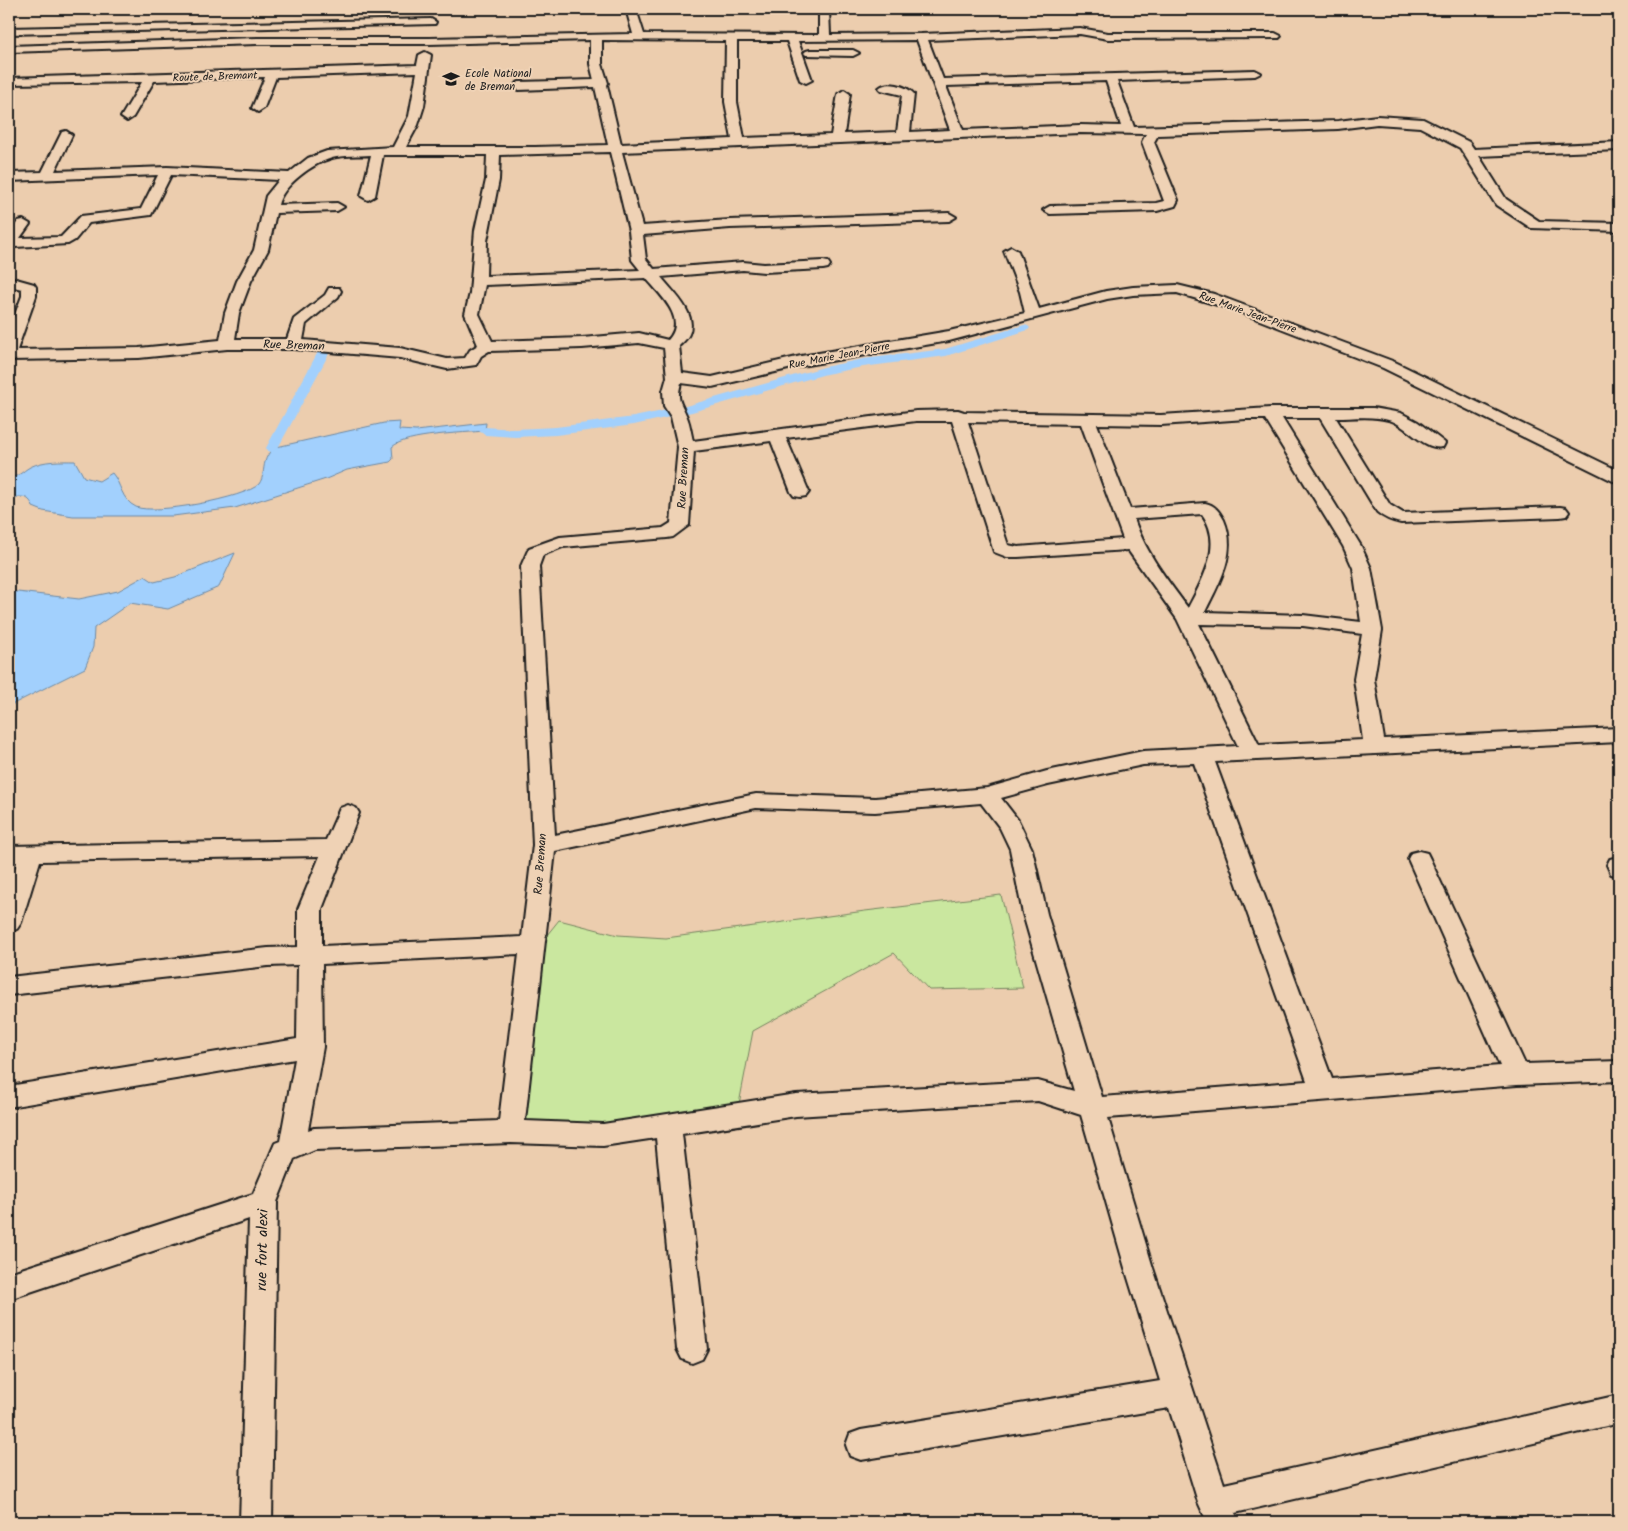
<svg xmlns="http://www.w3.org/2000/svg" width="1628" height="1531" font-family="Kalam,sans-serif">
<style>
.green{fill:#cae79f;stroke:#73825e}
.water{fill:#a2d0fd;stroke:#6c88a3}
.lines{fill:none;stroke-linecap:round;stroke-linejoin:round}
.canal{fill:#a2d0fd;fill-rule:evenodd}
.minor-casing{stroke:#1c1c1c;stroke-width:4}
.minor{fill:#efd2b5;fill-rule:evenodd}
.labels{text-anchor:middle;stroke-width:4;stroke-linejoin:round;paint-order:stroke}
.far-poi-label{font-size:11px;fill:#1c1c1c;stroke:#efd2b5;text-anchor:start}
.far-street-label{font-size:11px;fill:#1c1c1c;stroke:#efd2b5}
.street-label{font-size:12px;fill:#1c1c1c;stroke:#efd2b5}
.near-street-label{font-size:15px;fill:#1c1c1c;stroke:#efd2b5}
</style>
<rect width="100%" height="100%" fill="#eccdae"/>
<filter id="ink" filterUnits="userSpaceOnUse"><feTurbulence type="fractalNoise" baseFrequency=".02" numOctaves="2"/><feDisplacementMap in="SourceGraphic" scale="10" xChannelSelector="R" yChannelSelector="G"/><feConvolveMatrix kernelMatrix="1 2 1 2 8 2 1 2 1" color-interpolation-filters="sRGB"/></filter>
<g filter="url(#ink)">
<path class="green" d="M1001 895 1023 988 929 990 894 953 753 1031 739 1104 597 1126 524 1124 539 945 559 920 618 935 666 938 865 911Z"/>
<path class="water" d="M400 422 399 430 416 431 486 423 485 431C464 433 406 434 392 447L393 459 390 462 347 470 326 479 235 508 173 516H73L43 511 33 507C29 494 20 497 9 498V478C22 475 21 472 30 467 44 460 61 461 75 461L84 477 99 481 112 473C121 483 121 500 136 507 153 515 246 498 259 484 264 477 263 469 265 462 266 457 270 452 272 448L384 423Z
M235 553 219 587 168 609 130 603 94 628 93 647 85 668 9 706V591L79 599 118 591 145 576 154 582 175 577Z"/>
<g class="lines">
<path class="canal" d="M1024 325 1028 326 1030 328 1028 330 946 356 863 367 826 374 692 412 634 425 556 435 515 437 485 435 479 431 485 427 515 429 556 427 634 417 686 406 824 367 863 359 945 349Z
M325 346 331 350 278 448 272 452 267 451 266 448 319 350Z"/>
<g class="minor-casing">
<path id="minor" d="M626 9H636L644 34 819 35V9H829L830 35 921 34 1080 28 1108 33H1275L1281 36 1279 38 1108 39 1080 34 928 40 943 79 1255 70 1261 73 1255 76 1117 81 1134 127 1338 121 1377 116 1423 119 1469 142 1474 149 1619 142V150L1479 156 1506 199 1539 221 1619 223V231L1531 228 1496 205 1460 148 1420 127 1377 124 1338 129 1158 135 1154 142 1178 200 1175 206 1157 211 1050 214 1043 210 1050 206 1156 203 1164 201 1142 142 1146 134 1080 133 622 152 642 226 730 220 949 213 956 217 949 221 730 228 643 235 646 259 654 269 743 262 764 264 823 261 828 262 830 265 828 268 823 269 764 272 743 270 661 277C673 292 698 314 689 334 687 339 682 343 679 346L682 373 712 377 801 356 949 331 1025 313 1020 292 1004 251 1011 247 1018 251 1039 309 1106 291 1133 287 1177 285 1214 294 1395 362 1619 471V482L1613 481 1383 368 1234 310 1177 293 1133 295 1107 299 949 341 801 366 712 387 681 383C676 401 681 402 687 417 690 424 691 433 693 441L916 411 958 410 964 412 1161 415 1270 408H1373L1401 413 1418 422 1445 443 1443 447C1425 451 1408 427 1392 421 1375 415 1353 418 1336 418L1390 505 1403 513 1560 507 1566 508 1569 512 1566 516 1560 517 1401 523C1391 521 1384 518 1377 512L1320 418H1282L1361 546 1371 568 1382 630 1374 679 1384 739 1619 728V742L1215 762 1332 1079 1500 1066 1408 859 1411 853 1419 851 1427 853 1430 859 1525 1064 1619 1061V1081L1517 1085 1108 1118 1153 1268 1224 1484 1619 1395V1423L1235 1513 1239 1522H1207L1198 1502 1169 1408 861 1460 850 1456 846 1445 850 1434 861 1430 1160 1381 1125 1268 1081 1115 1038 1101 796 1116 682 1134 707 1349 702 1359 692 1363 682 1359 677 1349 656 1138 603 1146 511 1143 315 1150 294 1159 277 1202 272 1522H240L249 1219 9 1299V1273L253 1194 275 1143 280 1141 295 1059 9 1107V1086L297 1039 298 965 268 966 9 995V977L268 948 298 947V909L320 856 40 861 21 923 17 929 9 932V888L17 862H9V846L326 840 340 808 348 805 356 808 359 813 322 909V946L522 937 533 845 521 566 529 548 560 537 663 528 671 523 678 447 671 417 664 406 663 391 667 377 664 348 639 343 582 348 489 351 481 356 476 365 447 369 400 358 294 349H227L139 358 9 360V330L22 296V289L9 286V277L34 284 36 287V296L17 350 139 348 220 340 225 313 237 281 254 250 266 196 279 180 171 175 151 215 89 223 75 240 68 244 15 247 9 249V235L18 221 23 220 30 224 20 238 61 237 81 216 141 209 158 175 9 181V173L42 172 62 132 66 131 72 135 55 171 167 167 289 173 308 158 327 151 393 147 409 116 417 72 276 77 264 108 258 112 252 108 265 77 154 81 133 117 127 121 121 117 142 82 9 84V78L417 65 419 55 425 52 431 55 424 106 418 125 406 147H535L608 145 595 87 519 90 513 86 519 82 594 80 590 64V40L429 44H257L9 52V46L257 38H429L633 34ZM602 40 726 41 725 102 732 139 621 144 607 85 608 83 602 64ZM917 40 950 130 910 132 914 94C907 86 887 80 879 88L881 90 902 95 897 132 844 134 850 94 844 90 838 94 831 135 744 138 737 102V41H787L800 80 806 83 812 80 798 41ZM1106 81 1121 126 1080 125 963 130 946 86ZM610 152 629 231 632 260 640 270 486 276 487 241 499 180 500 155ZM371 155 361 196 368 200 375 196 383 155H487L486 180 475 230 470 293 465 314 478 345 470 350 465 358 447 359 400 348 303 340 306 324 338 297 341 291 339 288H329L325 295 294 319 287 339H235L239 313 251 281 268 250 276 213 337 211 344 207 337 203 278 205C282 186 313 163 332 158 344 155 358 156 371 155ZM646 278C660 295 688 319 668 340L639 333 582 338 492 341 479 314 485 285ZM1246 419H1265L1343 546 1353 568 1361 622 1303 615 1205 612C1219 583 1238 553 1224 520 1219 511 1215 505 1205 503L1130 509 1097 424 1161 425ZM916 421H952L994 552 1007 557H1018L1128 550 1177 619 1238 746 1143 751 1047 771 987 788 875 798 756 794 555 835 539 566 543 555 563 547 667 538 673 537 689 525 694 451 771 441 791 492 794 496 800 497 806 496 809 492 786 438ZM968 422 1081 424 1123 539 1018 547 1008 545ZM1202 514C1224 544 1203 579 1188 608 1166 578 1147 555 1134 519ZM1199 624 1303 626 1362 634 1354 679 1363 740 1259 745ZM1194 763 1307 1081 1102 1097 1047 914 1032 849 1018 820 1001 798 1048 785 1143 765ZM981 803 1000 828 1010 849 1023 914 1074 1091 1038 1081 796 1094 603 1124 525 1121 555 851 756 808 875 812ZM519 954 499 1121 314 1128 308 1130 323 1047 322 964Z
M431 19 436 22 435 24 9 34V28Z
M810 50H853L859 53 853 56 806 55 804 53 806 51Z
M1618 857H1619V876L1611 874 1607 865 1610 859Z"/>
</g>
<use href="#minor" class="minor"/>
</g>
</g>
<defs>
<g id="school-bare" transform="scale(1.35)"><path d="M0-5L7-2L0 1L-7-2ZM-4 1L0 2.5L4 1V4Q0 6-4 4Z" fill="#1c1c1c" stroke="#efd2b5" stroke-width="2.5" paint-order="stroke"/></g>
</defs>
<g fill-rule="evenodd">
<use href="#school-bare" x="451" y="79"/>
</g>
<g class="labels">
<g class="far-poi-label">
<text x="465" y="77">Ecole National<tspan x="465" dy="13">de Breman</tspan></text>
</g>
<g class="far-street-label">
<text transform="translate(215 76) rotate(-2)" y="4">Route de Bremant</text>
<text transform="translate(1248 312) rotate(20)" y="4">Rue Marie Jean-Pierre</text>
<text transform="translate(839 355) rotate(-11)" y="4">Rue Marie Jean-Pierre</text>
</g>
<g class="street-label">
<text transform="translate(294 345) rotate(2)" y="4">Rue Breman</text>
<text transform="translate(683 478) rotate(-87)" y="4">Rue Breman</text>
<text transform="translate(540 864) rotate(-86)" y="4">Rue Breman</text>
</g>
<g class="near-street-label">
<text transform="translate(262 1250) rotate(-89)" y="5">rue fort alexi</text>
</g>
</g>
<rect width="1628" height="1531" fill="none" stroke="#efd2b5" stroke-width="30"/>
<rect x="15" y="15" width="1598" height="1501" fill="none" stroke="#1c1c1c" stroke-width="2" filter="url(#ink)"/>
</svg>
